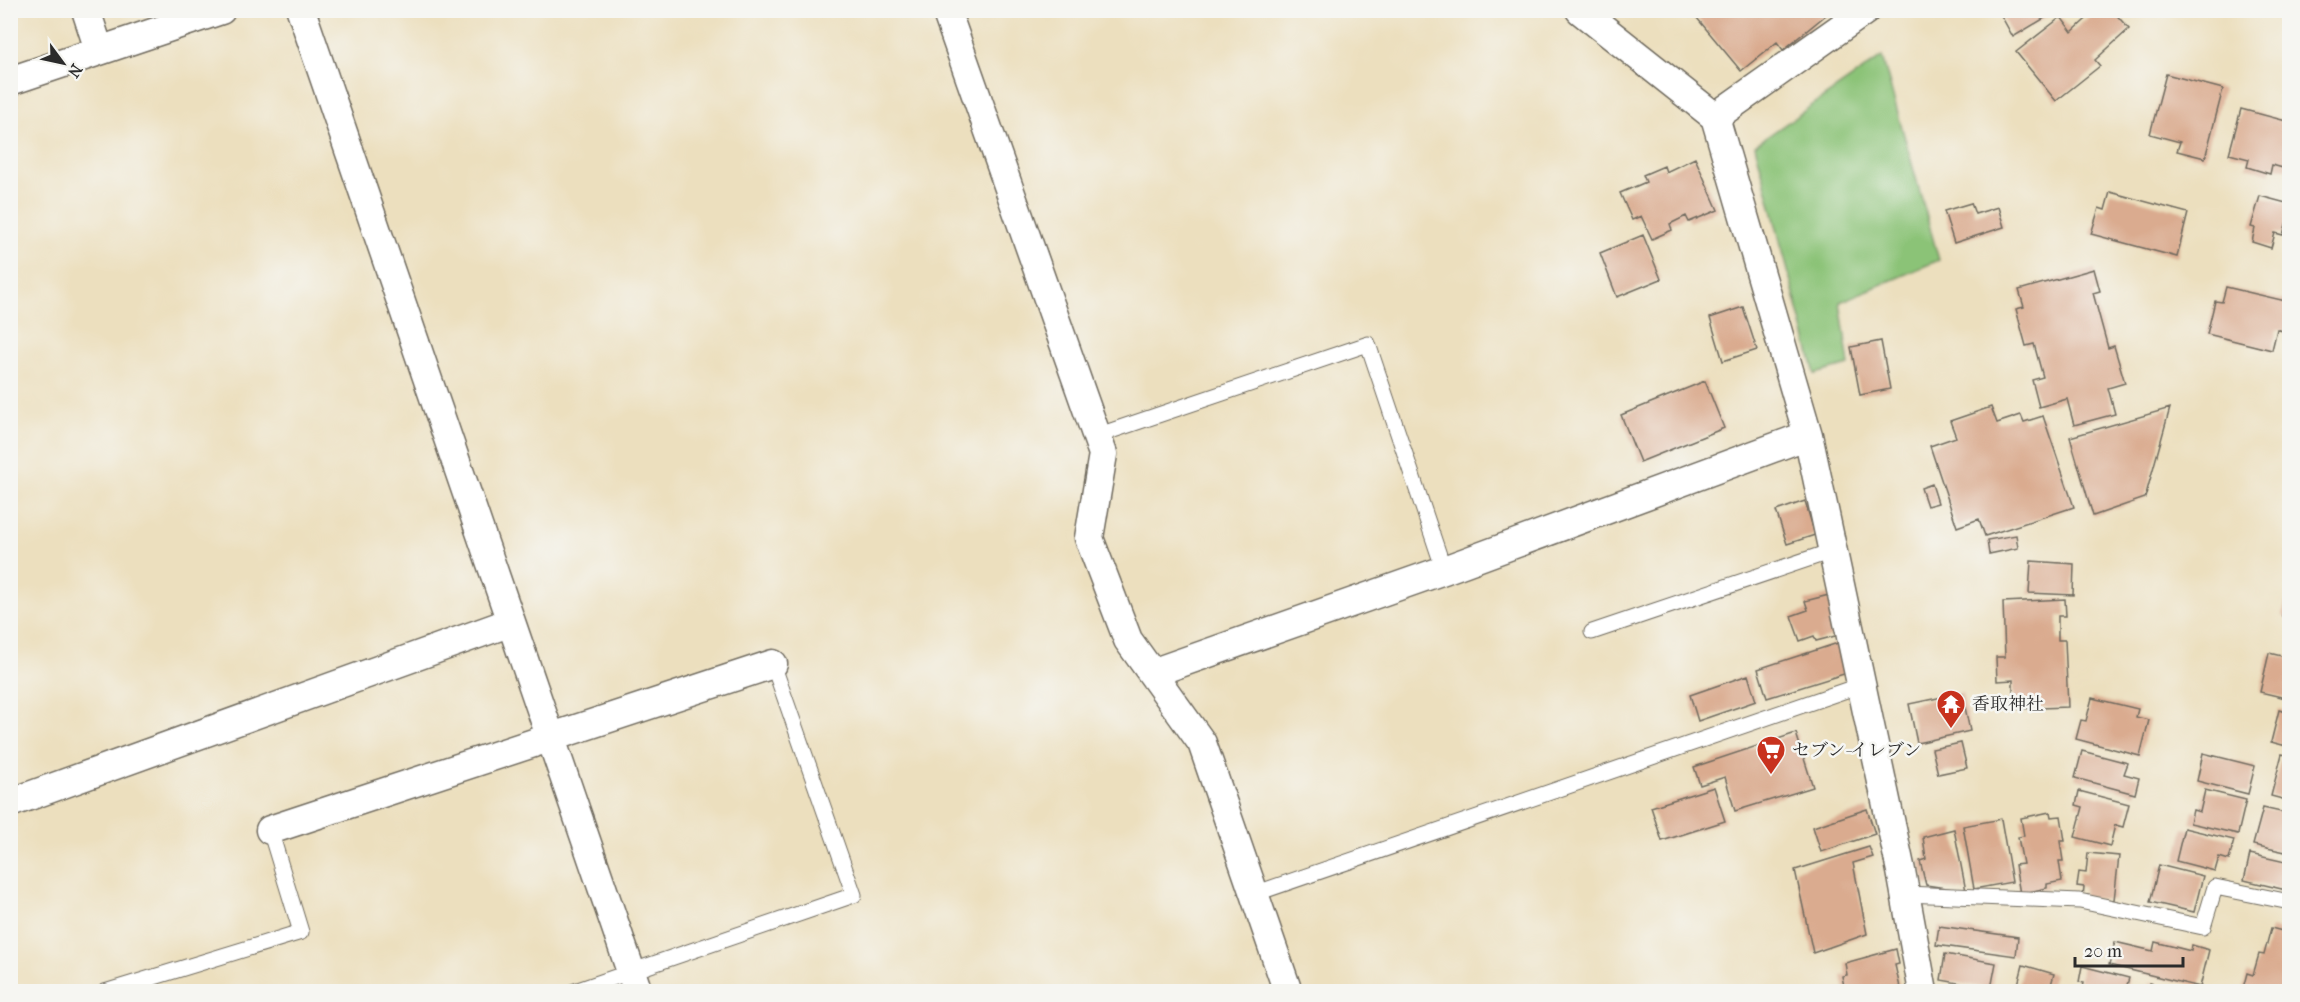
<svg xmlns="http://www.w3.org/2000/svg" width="2300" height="1002" font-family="'IM FELL French Canon','Noto Serif JP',serif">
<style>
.green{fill:#8bc377;stroke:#5b7751;stroke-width:1.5}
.building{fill:#daab8f}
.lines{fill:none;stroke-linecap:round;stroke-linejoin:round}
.lane-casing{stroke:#6f6a5e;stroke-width:17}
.street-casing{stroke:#6f6a5e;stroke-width:31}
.lane{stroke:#fff;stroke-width:15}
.street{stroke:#fff;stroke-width:28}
.labels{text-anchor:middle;stroke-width:5;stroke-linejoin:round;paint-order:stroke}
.poi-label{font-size:18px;fill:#2b2b2b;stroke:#f6f6f2;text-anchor:start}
</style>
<rect width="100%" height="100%" fill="#f6f6f2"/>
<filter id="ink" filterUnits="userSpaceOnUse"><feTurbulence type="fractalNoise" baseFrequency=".0167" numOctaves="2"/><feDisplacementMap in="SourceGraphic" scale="12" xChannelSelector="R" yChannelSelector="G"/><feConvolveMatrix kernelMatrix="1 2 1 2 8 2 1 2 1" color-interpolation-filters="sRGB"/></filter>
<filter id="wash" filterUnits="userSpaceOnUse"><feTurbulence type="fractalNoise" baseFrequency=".008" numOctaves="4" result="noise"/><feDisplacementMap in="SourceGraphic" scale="24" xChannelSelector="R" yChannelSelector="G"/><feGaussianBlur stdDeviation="1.35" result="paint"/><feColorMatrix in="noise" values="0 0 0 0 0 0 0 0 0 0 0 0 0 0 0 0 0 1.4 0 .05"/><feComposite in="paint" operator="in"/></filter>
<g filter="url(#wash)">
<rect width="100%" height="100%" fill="#ecdfbe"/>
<path class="green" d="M1882 57 1939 260 1840 302 1849 365 1815 374 1755 145Z"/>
<g id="blocks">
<path class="building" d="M1681 10H1832L1783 50 1777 42 1741 71 1692 12 1686 16Z
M1998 10H2058L2013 37Z
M2096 10H2112L2129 29 2095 60 2100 66 2056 101 2016 52 2061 17 2072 32Z
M2166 74 2223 89 2205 158 2177 151 2180 142 2150 134Z
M2241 109 2290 122V170L2272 165 2270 174 2247 167 2249 159 2229 154Z
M1695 158 1718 210 1689 222 1686 216 1670 224 1672 230 1652 239 1641 216 1632 220 1620 193 1646 182 1643 175 1664 166 1666 172Z
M2110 192 2188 213 2177 257 2091 234 2099 208 2105 210Z
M2260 196 2290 204V211L2283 235 2275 233 2271 248 2252 242 2255 228 2251 227Z
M1971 203 1975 214 1998 207 2004 227 1954 243 1944 211Z
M1643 235 1661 279 1617 297 1600 253Z
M2094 269 2100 291 2093 293 2108 348 2114 346 2125 383 2108 388 2115 414 2074 425 2067 399 2039 407 2032 380 2043 377 2034 344 2026 346 2016 309 2024 307 2019 290Z
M2226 287 2290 302V313L2285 332 2277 329 2272 350 2207 334 2215 301 2222 302Z
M1743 307 1757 350 1723 361 1710 318Z
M1881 341 1890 389 1860 395 1851 347Z
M1705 381 1724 428 1640 462 1621 415Z
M1991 407 1997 423 2021 415 2024 422 2043 416 2074 507 1985 536 1979 519 1957 527 1930 446 1956 437 1950 421Z
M2170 408 2145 498 2093 516 2070 437Z
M1932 484 1938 503 1927 506 1921 488Z
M1805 501 1815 535 1787 544 1776 511Z
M2016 535 2018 548 1989 554 1987 540Z
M2031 561 2074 564 2073 595 2029 593Z
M2289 591H2290V618L2282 616Z
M1829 595 1839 635 1816 641 1814 636 1800 641 1791 616 1808 610 1805 601Z
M2065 599 2066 616H2058V640H2065L2068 707 2013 709V680L1997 681 1996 657H2005L2003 602Z
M1838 643 1847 673 1767 698 1758 669Z
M2269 653 2290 658V699L2260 692Z
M1748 675 1756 701 1698 721 1690 695Z
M1962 693 1970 731 1917 743 1909 704Z
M2092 698 2138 709 2136 717 2149 720 2140 756 2076 739 2081 720 2086 721Z
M2279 710 2290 713V747L2271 742Z
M1796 733 1813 787 1735 811 1725 777 1700 785 1694 767Z
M1961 743 1967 768 1938 774 1932 749Z
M2082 751 2128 763 2124 774 2139 778 2135 794 2075 778Z
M2203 753 2255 766 2248 794 2197 781Z
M2282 754 2290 756V801L2271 796Z
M1714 787 1725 821 1662 841 1651 807Z
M2205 790 2246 800 2238 834 2190 823 2193 810 2200 812Z
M2079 791 2129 804 2123 827 2115 825 2110 846 2075 837 2083 807 2076 805Z
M2263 808 2290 814V853L2253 845Z
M1867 809 1875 834 1821 852 1813 827Z
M2050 812 2051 817 2061 816 2065 841H2060L2063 861H2059L2062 881 2047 884V888L2020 894 2015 865 2023 864 2018 837 2024 836 2021 818Z
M2001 819 2012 882 1974 889 1963 826Z
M2184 828 2234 840 2229 860 2219 857 2215 871 2176 861Z
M1954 829 1966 891 1926 885 1920 861 1926 859 1923 837Z
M1869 847 1873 857 1853 863 1867 934 1813 953 1795 870Z
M2088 853 2119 856 2114 900 2083 897 2084 887 2077 886 2079 872 2086 873Z
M2250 854 2290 863V891L2244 880Z
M2159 865 2203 876 2194 912 2150 902Z
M1939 926 2018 937 2016 956 1936 945Z
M2271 928 2290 933V992H2242L2247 973 2253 975 2259 954 2264 955Z
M2115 942 2153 951 2155 942 2191 951 2192 945 2209 950 2200 987 2109 965Z
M1896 949 1899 964 1895 965 1901 992H1845L1842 976 1847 975 1845 963Z
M1945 954 1996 963 1991 989 1941 980Z
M2023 965 2054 974 2049 992H2016Z
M2082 966 2129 978 2125 992H2082L2084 983 2079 982Z
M2150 983 2179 991V992H2148Z"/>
</g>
</g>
<g filter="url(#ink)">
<use href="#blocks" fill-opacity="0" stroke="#6f6a5e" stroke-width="1.5"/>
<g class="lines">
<g class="lane-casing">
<path id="lane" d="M1096 436 1368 344 1444 570
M1592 632 1832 551
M1254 894 1861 685
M1905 894 2080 901 2203 927 2215 887 2290 902
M105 992 301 932 270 830
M572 992 854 895 773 664"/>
</g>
<g class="street-casing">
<path id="street" d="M86 10 99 50
M301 10 638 992
M946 10 1103 454 1089 538 1128 640 1202 743 1288 992
M1580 10 1715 117 1808 435 1901 871 1923 992
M10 81 221 10
M1715 117 1866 10
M1152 673 1444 570 1808 435
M10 803 511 622
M270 830 773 664"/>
</g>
<use href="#lane" class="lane"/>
<use href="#street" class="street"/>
</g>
</g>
<defs>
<g id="temple-pin" transform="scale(1.5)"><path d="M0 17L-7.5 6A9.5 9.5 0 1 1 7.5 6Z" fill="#c8321e" stroke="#f6f6f2"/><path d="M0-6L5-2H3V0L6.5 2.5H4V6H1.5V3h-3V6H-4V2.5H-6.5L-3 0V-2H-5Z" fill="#fff"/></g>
<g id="supermarket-pin" transform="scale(1.5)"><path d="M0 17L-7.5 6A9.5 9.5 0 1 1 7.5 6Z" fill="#c8321e" stroke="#f6f6f2"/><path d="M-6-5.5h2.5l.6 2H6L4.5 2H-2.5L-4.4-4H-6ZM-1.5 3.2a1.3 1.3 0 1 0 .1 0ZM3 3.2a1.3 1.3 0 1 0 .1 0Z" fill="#fff"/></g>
</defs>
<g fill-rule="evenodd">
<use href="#temple-pin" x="1951" y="704"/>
<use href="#supermarket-pin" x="1771" y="750"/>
</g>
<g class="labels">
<g class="poi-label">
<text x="1972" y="710">香取神社</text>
<text x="1792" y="756">セブン-イレブン</text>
</g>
</g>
<rect width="2300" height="1002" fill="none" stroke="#f6f6f2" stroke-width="36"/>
<g transform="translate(63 63) rotate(123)" stroke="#f6f6f2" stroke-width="4.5" paint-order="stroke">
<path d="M0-4.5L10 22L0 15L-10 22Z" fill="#2b2b2b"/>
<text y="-9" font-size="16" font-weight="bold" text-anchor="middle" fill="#2b2b2b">N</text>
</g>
<path d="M2075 957v9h108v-9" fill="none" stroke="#2b2b2b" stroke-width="3"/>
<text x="2084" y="957" font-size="18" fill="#2b2b2b" stroke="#f6f6f2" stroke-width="4.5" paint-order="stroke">20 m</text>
</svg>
